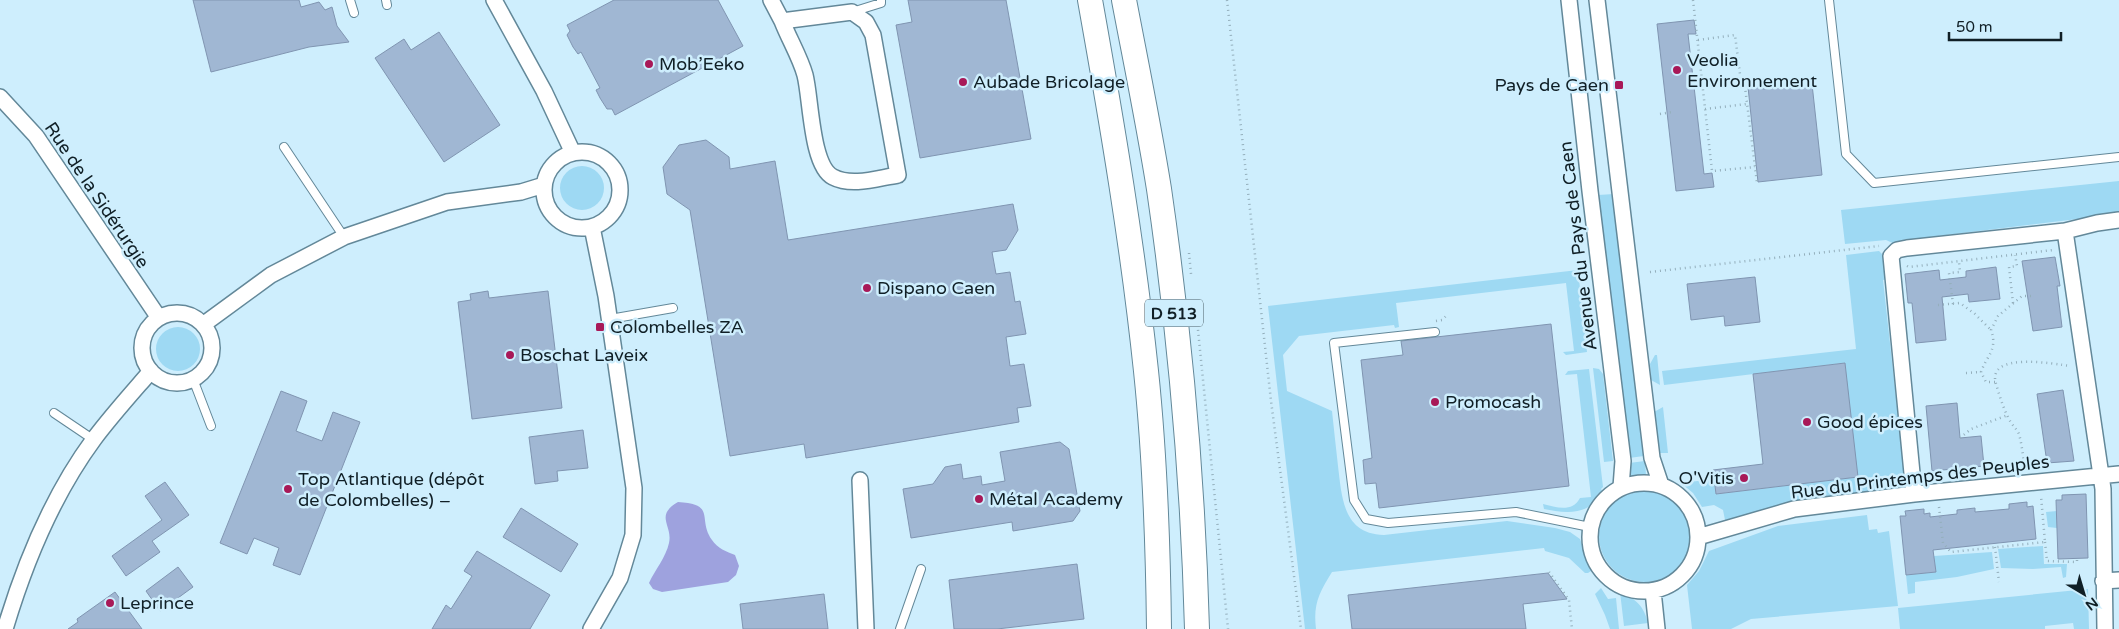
<svg xmlns="http://www.w3.org/2000/svg" width="2119" height="629" font-family="'Varela Round',sans-serif">
<style>
.green{fill:#9ed9f3}
.water{fill:#9ea2de}
.building{fill:#a0b7d3;stroke:#8095b1}
.lines{fill:none;stroke-linecap:round;stroke-linejoin:round}
.lane-casing{stroke:#638899;stroke-width:10}
.street-casing{stroke:#638899;stroke-width:18}
.primary-casing{stroke:#638899;stroke-width:26}
.path{stroke:#94afbc;stroke-width:2.5;stroke-dasharray:1 4;stroke-linecap:butt}
.lane{stroke:#fff;stroke-width:8}
.street{stroke:#fff;stroke-width:15}
.primary{stroke:#fff;stroke-width:24}
.poi-dot{fill:#a81958;stroke:#ceeefd;stroke-width:2}
.labels{text-anchor:middle;stroke-width:5;stroke-linejoin:round;paint-order:stroke}
.shield{fill:#ceeefd;stroke:#495d66;stroke-width:1}
.shield-label{font-size:16px;font-weight:bold;fill:#101f26}
.poi-label{font-size:18px;fill:#101f26;stroke:#ceeefd;text-anchor:start}
.street-label{font-size:18px;fill:#101f26;stroke:#ceeefd}
</style>
<rect width="100%" height="100%" fill="#ceeefd"/>
<path class="green" d="M560 188a22 22 0 1 1 44 0a22 22 0 1 1-44 0Z
M2119 181V214L1922 238V242L1897 245 1886 240 1845 244 1841 210Z
M1614 194 1644 456 1629 458 1598 195Z
M1879 251 1885 257 1887 279 1883 280 1904 470 1903 483 1897 488 1789 502 1733 519 1725 520 1723 510 1714 505 1702 507 1693 493 1681 483 1714 479 1716 494 1857 477 1844 363 1664 385 1662 371 1856 349 1846 255Z
M1578 270 1587 352 1566 355 1563 352 1574 351 1566 283 1396 303 1399 327 1395 328 1394 325 1299 336 1283 355 1287 391 1332 411C1334 430 1336 448 1338 466 1342 498 1343 534 1384 535L1507 521 1555 528 1570 532 1580 539 1587 558 1594 569 1588 573H1585L1569 558 1545 551 1544 548 1332 572C1319 593 1313 604 1316 629H1305L1268 306Z
M156 349a22 22 0 1 1 44 0a22 22 0 1 1-44 0Z
M1655 355H1657L1660 385 1651 380 1650 364Z
M1593 368 1599 369 1603 374 1613 461 1604 462Z
M1589 369 1603 487 1601 489 1603 492C1599 496 1595 502 1590 506 1577 515 1558 512 1544 509L1543 504C1556 507 1572 513 1580 498L1591 497 1577 374 1565 375 1568 371Z
M1663 407 1668 453H1659L1654 412Z
M1645 461 1646 475 1631 476 1629 463Z
M1599 536a46 46 0 1 1 92 0a46 46 0 1 1-92 0Z
M2057 511V528L2048 527 2046 512Z
M1867 515 1869 530 1877 529 1878 533 1889 531 1898 606 1751 619 1731 629H1692L1687 585 1699 571 1709 551 1778 526Z
M2043 546 2044 564H2067L2066 577 2063 578 2061 567 2033 569 2001 568 1998 549Z
M1992 552 1994 569 1957 577 1915 582V593L1908 594 1906 575 1935 572 1934 556Z
M1601 588 1608 599 1616 598 1619 629H1610L1605 615 1595 594Z
M2088 589 2089 629H2074L2073 623 2045 626V629H1900L1898 608Z
M1620 592C1636 599 1644 606 1648 623L1624 626Z"/>
<path class="water" d="M678 502C717 504 697 519 712 540 717 548 727 552 735 555L739 566 736 575 728 582 662 592 653 589 649 583C655 570 666 557 669 543 673 525 654 516 678 502Z"/>
<path class="building" d="M193 0H299L301 7 319 2 325 10 332 7 337 26 349 42 309 47 211 72Z
M614 0H718L743 46 615 115 612 109H607L600 98 596 90 600 88 581 52 578 54 573 47 567 35 570 31 567 25Z
M908 0H1006L1031 139 920 158 896 25 912 22Z
M1694 20 1696 34H1688L1704 174 1712 173 1714 187 1676 191 1657 24Z
M439 32 500 125 444 162 375 58 404 39 411 50Z
M1812 84 1822 175 1758 182 1748 87 1763 86V89Z
M706 140 729 157 730 169 775 161 788 240 1013 204 1018 230 1006 250 992 252 996 274 1010 272 1015 302 1020 301 1026 334 1006 337 1010 366 1024 364 1031 406 1017 408 1019 422 806 458 804 444 730 456 690 210 667 194 663 167 679 145Z
M2055 257 2060 286H2057L2062 327 2033 331 2022 261Z
M1996 267 2000 299 1969 302 1968 294 1942 297 1946 340 1916 343 1912 303H1908L1905 274 1939 270 1940 280 1966 277V271Z
M1755 277 1760 322 1725 326 1724 316 1691 320 1687 284Z
M488 291 489 298 548 291 562 408 472 419 458 302 471 300 470 294Z
M1551 324 1569 486 1379 508 1376 483 1365 484 1363 460 1372 458 1361 360 1403 355 1401 341Z
M1845 363 1858 477 1716 494 1713 470 1763 464 1753 374Z
M2063 390 2074 461 2047 463 2037 394Z
M281 391 307 401 296 431 322 441 333 412 360 422 300 575 273 565 279 548 254 538 247 554 220 543Z
M1957 403 1960 438 1981 436 1984 466 1932 471 1926 406Z
M583 430 588 468 557 471 558 481 535 484 529 437Z
M1060 442 1069 449 1080 511 1073 521 1013 531 1012 522 911 538 903 489 933 484 945 467 961 464 963 479 981 476 982 485 1005 481 1000 452Z
M165 482 189 515 152 541 160 552 126 576 112 556 162 520 145 496Z
M2086 494 2088 558 2058 559 2056 500H2062V495Z
M2027 502V507L2033 506 2036 539 1933 550 1936 572 1906 575 1900 516H1906L1905 511 1924 509V514L1930 513V517L1957 514V510L1975 508V512L2009 509V504Z
M521 508 578 544 561 572 503 537Z
M477 551 550 595 530 629H432L446 605 451 609 472 576 464 571Z
M1077 564 1084 619 997 629H954L949 580Z
M178 567 193 587 160 611 146 591Z
M1548 573 1567 599 1523 604 1526 629H1352L1348 595Z
M115 592 142 629H68L78 622 77 619Z
M824 594 828 629H743L740 604Z"/>
<g class="lines">
<g class="lane-casing">
<path id="lane" d="M350 0 354 13
M386 0 387 5
M1829 0 1846 154 1874 183 2119 157
M852 12 881 3V0
M284 147 344 237
M610 319 673 308
M1435 332 1334 343 1354 500 1366 519 1388 523 1516 512 1590 527
M193 379 211 426
M54 413 94 440
M900 629 921 569"/>
</g>
<g class="street-casing">
<path id="street" d="M494 0 544 91 573 153
M771 0 782 21 852 12 866 22 873 35 898 175C878 178 852 187 833 177 811 166 811 98 805 75 800 57 789 39 782 21
M1569 0 1590 191 1623 461 1621 487
M1597 0 1652 458 1661 485
M0 97 36 136 159 318
M544 190a38 38 0 1 1 76 0a38 38 0 1 1-76 0Z
M2065 231 2103 489 2105 629
M142 348a35 35 0 1 1 70 0a35 35 0 1 1-70 0Z
M204 324 271 275 344 237 447 202 521 192 544 185
M860 480 866 629
M1590 537a54 54 0 1 1 108 0a54 54 0 1 1-108 0Z
M1914 494 1891 256 1897 250 1907 248 2065 231 2097 223 2119 220
M1698 537 1794 509 1914 494 2119 474
M2103 581 2119 580
M1653 591 1657 629
M5 629C25 562 52 496 94 439 112 415 132 393 151 371
M591 629 620 578 633 535 634 488 606 296 592 227"/>
</g>
<g class="primary-casing">
<path id="primary" d="M1090 0C1112 123 1133 247 1146 371 1155 457 1158 543 1159 629
M1124 0C1136 63 1149 126 1159 189 1180 334 1193 482 1197 629"/>
</g>
<path class="path" d="M1227 0 1271 401 1301 629
M1693 0 1712 171 1755 167
M1698 40 1735 35 1741 82 1745 87 1757 183
M1705 109 1747 104
M1660 114 1672 112
M1189 253 1191 274
M1907 266 1909 267 2053 250
M1650 272 1879 246
M2013 303 2009 267 2017 266 2015 255
M1953 304 1949 273 1960 272 1959 262
M1938 305 1960 303 1975 314 1991 330
M1197 320 1228 629
M1436 321 1442 320 1447 315
M1966 373 1981 372
M1995 382H1986L1981 372C1987 355 1998 350 1991 330L1998 316 2022 296H2031
M1960 438 1971 429 2008 415
M2025 468C2023 457 2022 445 2019 434 2017 430 2015 428 2012 424 2005 414 2000 397 1996 384 1986 351 2055 364 2070 366
M1939 507 1943 543 1951 552 2045 542 2041 496
M2045 542 2047 561 2077 562V559
M1995 547 1999 582
M1549 572 1569 600 1572 629"/>
<use href="#lane" class="lane"/>
<use href="#street" class="street"/>
<use href="#primary" class="primary"/>
</g>
<g class="poi-dot">
<circle cx="649" cy="64" r="5"/>
<circle cx="1677" cy="70" r="5"/>
<circle cx="963" cy="82" r="5"/>
<rect x="1614" y="80" width="10" height="10" rx="2.5"/>
<circle cx="867" cy="288" r="5"/>
<rect x="595" y="322" width="10" height="10" rx="2.5"/>
<circle cx="510" cy="355" r="5"/>
<circle cx="1435" cy="402" r="5"/>
<circle cx="1807" cy="422" r="5"/>
<circle cx="1744" cy="478" r="5"/>
<circle cx="288" cy="489" r="5"/>
<circle cx="979" cy="499" r="5"/>
<circle cx="110" cy="603" r="5"/>
</g>
<g class="labels">
<rect class="shield" x="1145" y="299.5" width="58" height="27" rx="4"/>
<g class="shield-label">
<text x="1174" y="319">D 513</text>
</g>
<g class="poi-label">
<text x="1687" y="66">Veolia<tspan x="1687" dy="21">Environnement</tspan></text>
<text x="659" y="70">Mob’Eeko</text>
<text x="973" y="88">Aubade Bricolage</text>
<text x="1609" y="91" text-anchor="end">Pays de Caen</text>
<text x="877" y="294">Dispano Caen</text>
<text x="610" y="333">Colombelles ZA</text>
<text x="520" y="361">Boschat Laveix</text>
<text x="1445" y="408">Promocash</text>
<text x="1817" y="428">Good épices</text>
<text x="1734" y="484" text-anchor="end">O'Vitis</text>
<text x="298" y="485">Top Atlantique (dépôt<tspan x="298" dy="21">de Colombelles) –</tspan></text>
<text x="989" y="505">Métal Academy</text>
<text x="120" y="609">Leprince</text>
</g>
<g class="street-label">
<text transform="translate(97 195) rotate(56)" y="6">Rue de la Sidérurgie</text>
<text transform="translate(1578 246) rotate(-97)" y="6">Avenue du Pays de Caen</text>
<text transform="translate(1920 477) rotate(-7)" y="6">Rue du Printemps des Peuples</text>
</g>
</g>
<g transform="translate(2084 594) rotate(142)" stroke="#ceeefd" stroke-width="4" paint-order="stroke">
<path d="M0-4L9 19L0 12L-9 19Z" fill="#101f26"/>
<text y="-8" font-size="14" font-weight="bold" text-anchor="middle" fill="#101f26">N</text>
</g>
<path d="M1949 32v8h112v-8" fill="none" stroke="#101f26" stroke-width="2.5"/>
<text x="1956" y="32" font-size="15" fill="#101f26" stroke="#ceeefd" stroke-width="4" paint-order="stroke">50 m</text>
</svg>
